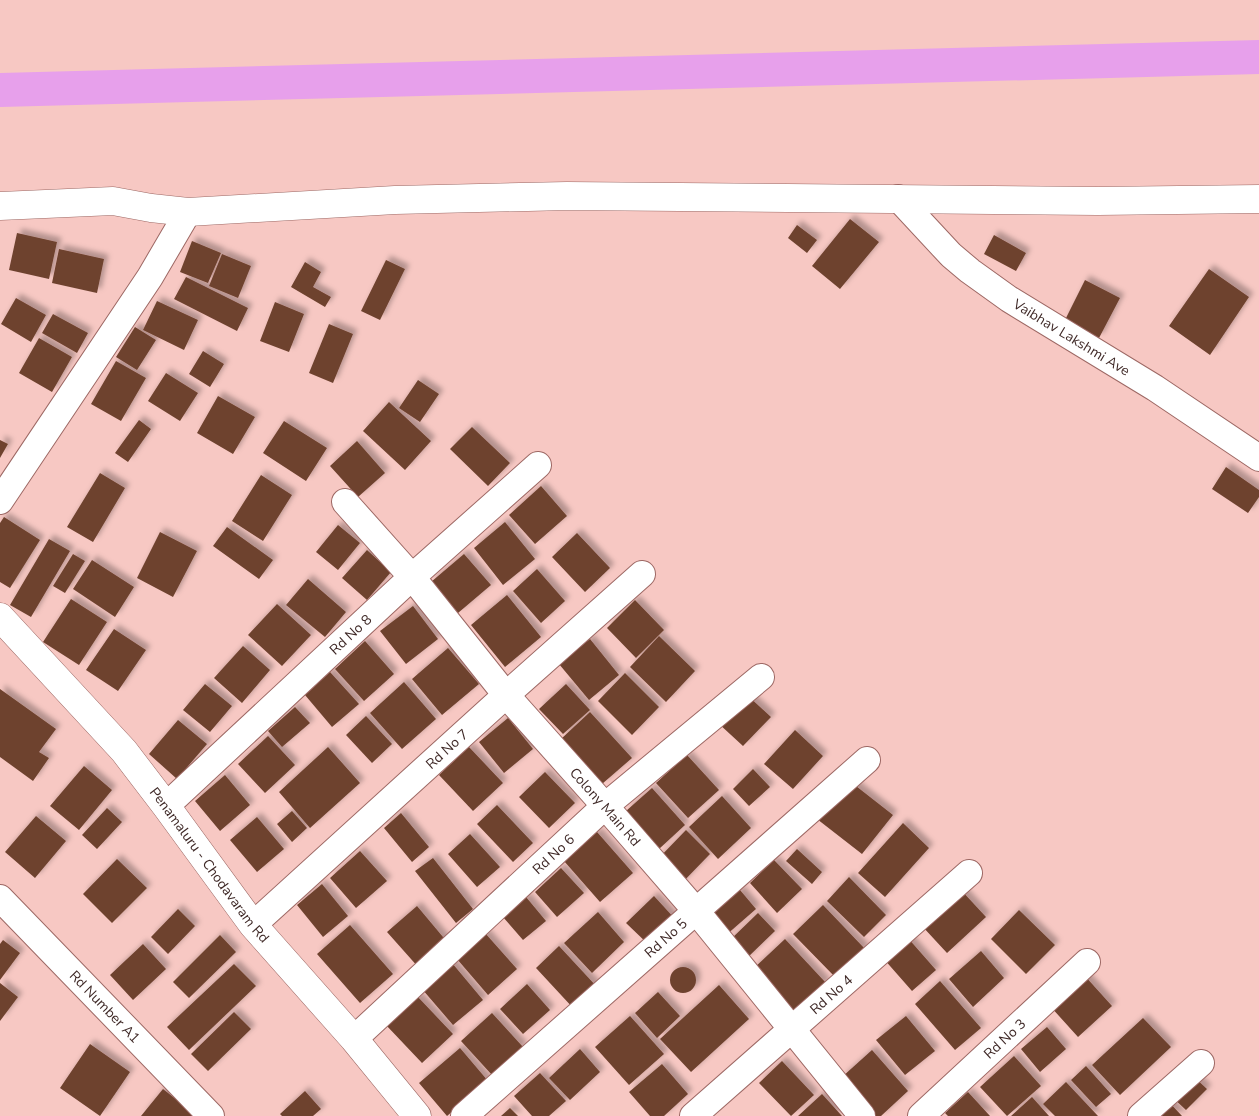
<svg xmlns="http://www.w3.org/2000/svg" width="1259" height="1116" font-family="'Nunito Sans',sans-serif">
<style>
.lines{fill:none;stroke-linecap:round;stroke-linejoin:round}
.canal{stroke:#e7a0eb;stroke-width:34}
.building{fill:#6e422f;filter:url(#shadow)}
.street-casing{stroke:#9d6864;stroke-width:28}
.secondary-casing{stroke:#9d6864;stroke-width:29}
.street{stroke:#fff;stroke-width:26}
.secondary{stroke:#fff;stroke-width:28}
.labels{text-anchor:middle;stroke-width:5;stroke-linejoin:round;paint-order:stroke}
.street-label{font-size:14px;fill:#3f2927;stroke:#f7c8c3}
</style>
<defs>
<filter id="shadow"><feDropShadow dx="4.5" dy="-4.5" stdDeviation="2.5" flood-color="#0004"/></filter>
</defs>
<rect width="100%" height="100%" fill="#f7c8c3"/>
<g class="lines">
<path class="canal" d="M0 90 1259 57"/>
</g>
<path class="building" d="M850 219 879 242 840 289 812 266Z
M797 225 817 240 807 253 788 238Z
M17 233 57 242 49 279 9 270Z
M994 235 1026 253 1016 271 984 254Z
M192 241 221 253 208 283 180 272Z
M59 249 104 259 97 293 52 283Z
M222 254 251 266 238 298 209 286Z
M386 260 405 269 380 320 361 311Z
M305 262 321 272 313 287 331 297 325 307 291 287Z
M1209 269 1249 297 1210 355 1169 326Z
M186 277 248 308 237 331 174 299Z
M1085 280 1120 298 1099 338 1065 320Z
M16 298 46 315 31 342 1 324Z
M157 301 198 320 184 350 143 330Z
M275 302 304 314 289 352 260 341Z
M53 314 88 333 77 353 42 333Z
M329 324 353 334 333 383 309 373Z
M135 327 156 340 137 370 116 357Z
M39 338 72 357 52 392 19 373Z
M203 351 224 364 210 387 189 374Z
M116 361 146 378 121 421 91 404Z
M166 373 198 393 180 421 148 401Z
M418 380 439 394 420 422 399 408Z
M218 396 255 417 233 454 197 433Z
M389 402 431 441 405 470 363 431Z
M139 420 151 429 128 462 115 453Z
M284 421 327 448 306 481 263 453Z
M472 427 510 463 488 486 450 449Z
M0 440 8 444 0 458Z
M357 441 385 473 358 497 330 466Z
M1226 467 1259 490V497L1248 513 1212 489Z
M100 473 125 488 93 542 67 527Z
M261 475 292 495 263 541 232 521Z
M541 486 567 516 535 544 509 515Z
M4 517 40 540 10 588 0 582V523Z
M505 522 535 559 503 585 474 548Z
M338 525 360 543 338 570 316 552Z
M227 527 273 560 259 579 213 546Z
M160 532 197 551 173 597 137 578Z
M577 533 610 568 585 592 552 557Z
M49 539 70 551 31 617 10 605Z
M367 550 391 572 367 600 342 578Z
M73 554 85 561 65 593 53 586Z
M464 554 491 585 458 613 431 582Z
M92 560 134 587 115 617 73 589Z
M537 569 565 601 541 623 513 591Z
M308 579 346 612 325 637 286 605Z
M507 595 541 637 505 667 471 625Z
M71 599 107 622 79 665 43 642Z
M635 600 664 630 636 658 607 628Z
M277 604 311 635 282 666 248 635Z
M413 606 438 639 406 664 380 631Z
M114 629 146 650 118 691 86 670Z
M659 636 695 671 666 702 630 667Z
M590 639 619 675 589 700 559 664Z
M365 641 394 674 364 701 335 669Z
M243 646 270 670 242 703 214 678Z
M448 648 479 684 442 715 412 679Z
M330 672 359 704 332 727 305 695Z
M625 673 659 707 632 735 598 701Z
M404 682 436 719 402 749 370 713Z
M205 684 232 706 210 732 183 710Z
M566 684 590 710 563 734 539 709Z
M0 689 56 729 39 752 49 758 33 781 0 757Z
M746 694 771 717 743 746 718 723Z
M295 707 310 723 282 747 268 731Z
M590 712 632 758 602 784 561 739Z
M366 716 392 744 372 763 346 735Z
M508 718 533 749 504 773 479 742Z
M178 720 207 744 177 779 149 754Z
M795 730 823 756 793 789 764 764Z
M268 736 295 765 265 793 238 764Z
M328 747 360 783 310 828 279 792Z
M469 747 503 783 473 811 439 775Z
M687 755 719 790 688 818 656 783Z
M84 766 112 790 79 830 50 806Z
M753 769 770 787 749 806 733 789Z
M545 772 575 803 549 828 519 797Z
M225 775 250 805 220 831 195 801Z
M847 779 893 815 862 854 817 819Z
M652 788 685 825 659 849 626 811Z
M722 796 751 828 718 859 689 827Z
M497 805 533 843 513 862 477 824Z
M107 808 122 822 97 849 82 835Z
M292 811 307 828 292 842 277 824Z
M401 813 429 847 412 862 384 828Z
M36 816 66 841 35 878 5 852Z
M257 817 284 849 257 872 230 840Z
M903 823 929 848 885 897 858 873Z
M686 830 710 854 679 886 655 862Z
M597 832 633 873 600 902 564 861Z
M470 834 500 867 477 887 448 854Z
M797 849 822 872 812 884 786 861Z
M360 851 387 881 356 908 330 878Z
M433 858 473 909 456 923 415 871Z
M117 859 147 888 112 923 83 894Z
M774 860 802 889 777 913 750 883Z
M561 868 584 893 557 917 535 892Z
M849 877 886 915 864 937 827 901Z
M322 884 348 916 323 937 297 905Z
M740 890 756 909 725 936 708 917Z
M961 890 986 917 947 953 922 926Z
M654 896 676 920 650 946 626 923Z
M526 897 546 921 523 940 503 917Z
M823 905 865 949 835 977 793 934Z
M417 906 448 943 419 968 387 932Z
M178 909 195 926 168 954 151 937Z
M1019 910 1055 945 1026 974 991 939Z
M598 912 624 942 592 973 564 943Z
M758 913 775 931 746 959 729 941Z
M350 925 393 974 360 1003 317 954Z
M485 933 517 969 488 995 457 959Z
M220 935 236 952 189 998 173 982Z
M907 937 936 970 912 991 883 958Z
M785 939 826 983 794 1013 753 969Z
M3 940 20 953 0 980V944Z
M143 944 166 969 133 1000 110 975Z
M559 946 597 987 574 1009 536 968Z
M981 951 1004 978 973 1007 949 979Z
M452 963 483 1000 453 1025 422 989Z
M234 964 256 986 189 1050 167 1027Z
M670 980a13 13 0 1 1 26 0a13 13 0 1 1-26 0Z
M1084 975 1112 1006 1078 1037 1050 1006Z
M940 981 981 1028 955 1050 915 1004Z
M0 983 18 997 0 1021Z
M527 984 550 1010 523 1034 500 1009Z
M719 985 749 1019 691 1072 660 1039Z
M658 992 680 1016 657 1038 635 1013Z
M417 996 453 1034 422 1063 386 1025Z
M234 1012 251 1029 208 1071 191 1054Z
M492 1013 523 1047 492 1075 461 1041Z
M630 1016 664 1054 629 1085 595 1047Z
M906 1016 935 1051 905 1075 876 1040Z
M1143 1018 1171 1047 1120 1095 1092 1065Z
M1047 1027 1066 1049 1040 1072 1021 1049Z
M90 1044 130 1072 100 1116 60 1088Z
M460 1048 488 1081 447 1116 419 1083Z
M580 1049 600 1072 570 1100 549 1078Z
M872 1050 908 1091 881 1116H876L842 1077Z
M1014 1056 1041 1086 1007 1116 980 1087Z
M782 1061 814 1095 791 1116 759 1083Z
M662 1064 688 1094 664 1116H650L629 1092Z
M1086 1066 1111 1094 1096 1107 1071 1080Z
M540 1073 566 1101 549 1116H532L514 1096Z
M1192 1075 1207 1089 1186 1110 1171 1096Z
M1066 1082 1098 1116H1055L1043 1104Z
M163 1089 197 1116H141Z
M305 1091 321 1109 313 1116H282L280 1114Z
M968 1092 990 1116H948L945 1113Z
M822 1094 842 1116H798Z
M1032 1097 1049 1116H1011Z
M1168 1101 1182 1116H1152Z
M510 1108 518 1116H501Z"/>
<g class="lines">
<g class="street-casing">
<g id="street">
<path id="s1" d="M898 198 951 255 970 271 1009 299 1155 388 1259 458"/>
<path d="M0 501 150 277 188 212"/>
<path id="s2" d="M345 502 412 577 506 695 605 806 697 912 862 1116"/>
<path id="s3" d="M166 806 412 577 538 465"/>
<path id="s4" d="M0 898 211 1116"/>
<path id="s5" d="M253 925 506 695 642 574"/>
<path id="s6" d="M354 1039 605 806 761 677"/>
<path id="s7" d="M464 1116 867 760"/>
<path id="s8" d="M693 1116 969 873"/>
<path id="s9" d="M921 1116 1087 962"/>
<path d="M1141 1116 1201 1063"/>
</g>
</g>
<g class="secondary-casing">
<g id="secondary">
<path d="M0 206 113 201 151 208 188 212 395 200 567 196 1098 201 1259 199"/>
<path id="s10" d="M0 617 124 751 166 806 253 925 354 1039 417 1116"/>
</g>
</g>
<use href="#street" class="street"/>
<use href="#secondary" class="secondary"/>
</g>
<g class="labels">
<g class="street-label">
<text dy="5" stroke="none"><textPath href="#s1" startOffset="224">Vaibhav Lakshmi Ave</textPath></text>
<text dy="5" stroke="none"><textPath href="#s3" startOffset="252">Rd No 8</textPath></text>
<text dy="5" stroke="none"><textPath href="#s5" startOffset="262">Rd No 7</textPath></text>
<text dy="5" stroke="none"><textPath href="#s2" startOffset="401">Colony Main Rd</textPath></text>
<text dy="5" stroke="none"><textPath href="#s6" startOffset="272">Rd No 6</textPath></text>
<text dy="5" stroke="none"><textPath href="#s10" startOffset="325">Penamaluru - Chodavaram Rd</textPath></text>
<text dy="5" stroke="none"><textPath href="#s7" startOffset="269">Rd No 5</textPath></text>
<text dy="5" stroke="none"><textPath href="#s8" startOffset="184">Rd No 4</textPath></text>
<text dy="5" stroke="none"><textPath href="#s4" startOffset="151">Rd Number A1</textPath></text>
<text dy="5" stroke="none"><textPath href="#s9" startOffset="114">Rd No 3</textPath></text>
</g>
</g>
</svg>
